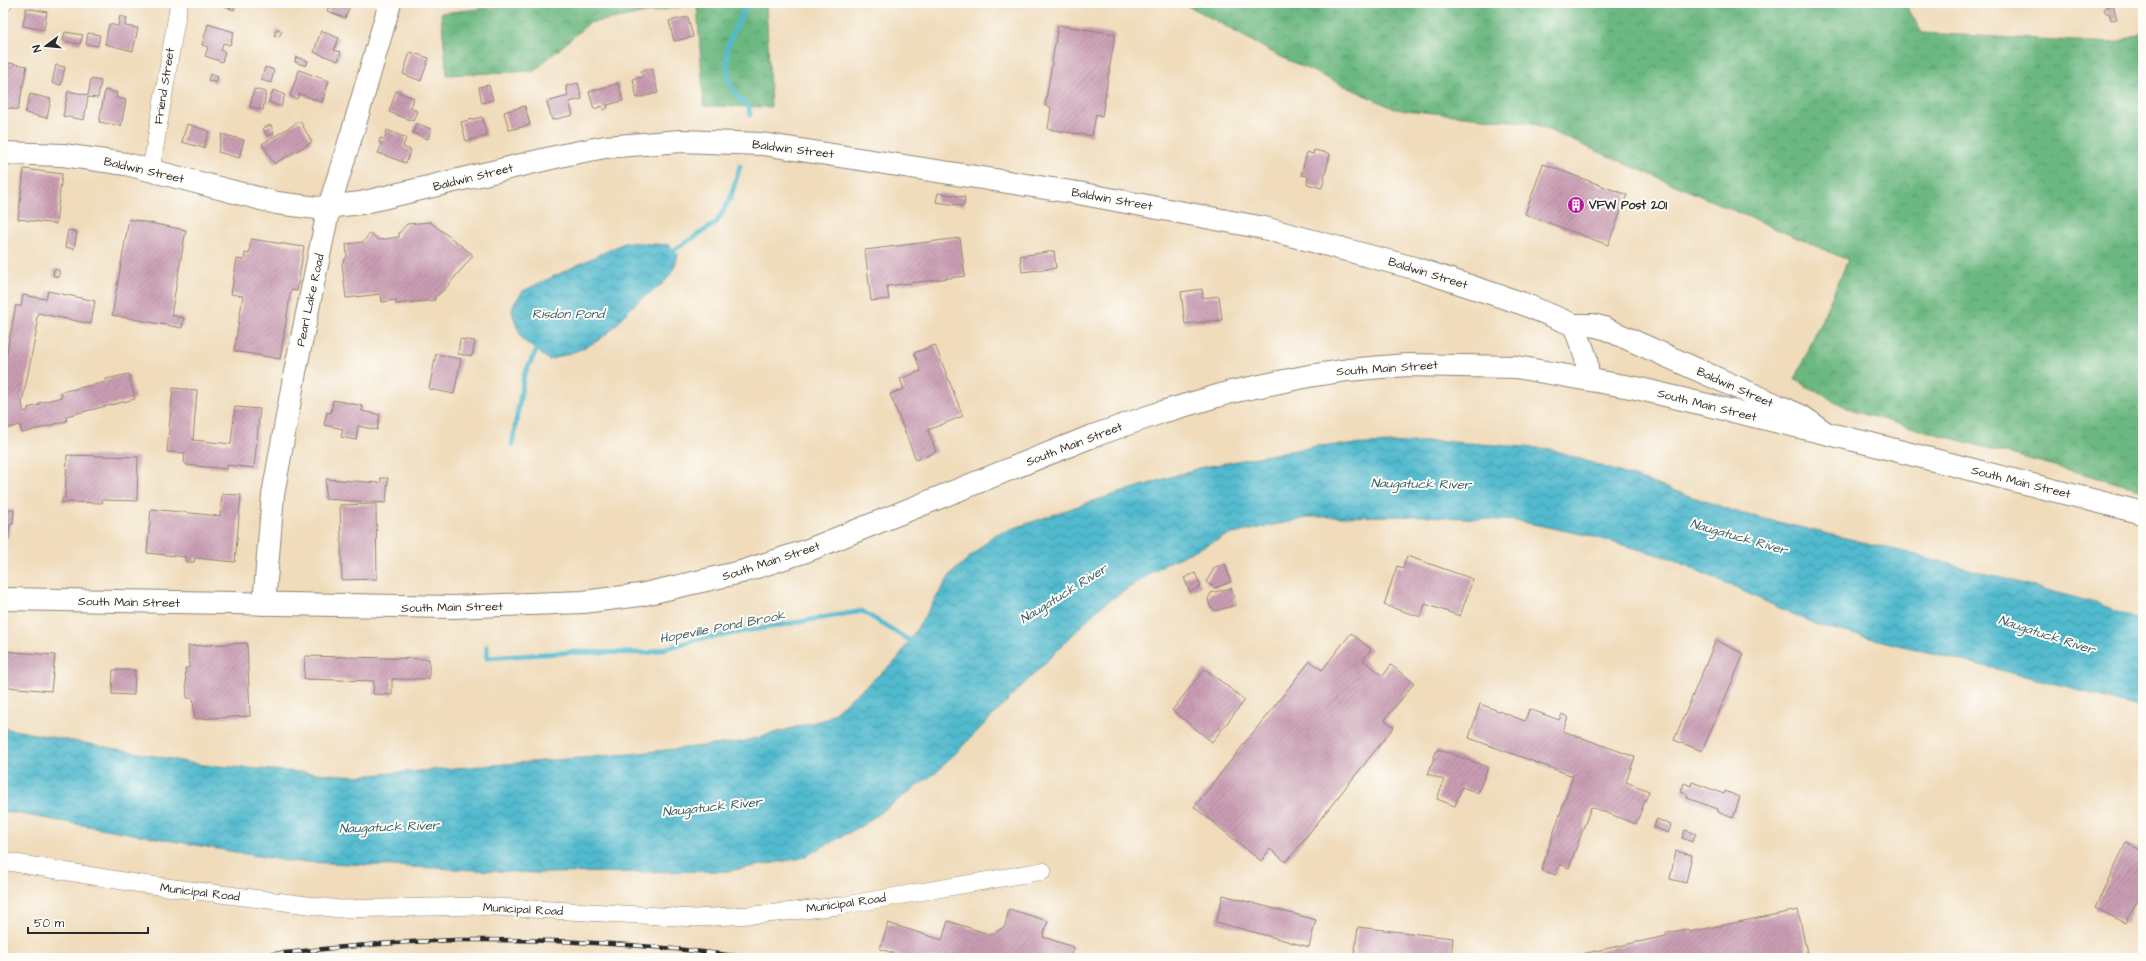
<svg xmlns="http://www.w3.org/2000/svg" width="2146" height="961" font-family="'Architects Daughter',sans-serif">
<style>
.forest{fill:url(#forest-crowns);stroke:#4c7256}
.water{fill:url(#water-waves);stroke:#3e727c}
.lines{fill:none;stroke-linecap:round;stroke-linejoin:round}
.stream{stroke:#51bace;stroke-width:5}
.building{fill:url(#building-hatch)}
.minor-casing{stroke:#8e8473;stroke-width:18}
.secondary-casing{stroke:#8e8473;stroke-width:24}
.primary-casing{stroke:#8e8473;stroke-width:24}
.minor{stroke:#fff;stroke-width:17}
.secondary{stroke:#fff;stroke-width:22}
.primary{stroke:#fff;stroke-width:22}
.rail-casing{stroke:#2b2b2b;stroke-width:4.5}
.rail{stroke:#fdfcf7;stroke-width:3;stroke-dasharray:9;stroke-linecap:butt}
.labels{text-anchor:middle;stroke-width:4;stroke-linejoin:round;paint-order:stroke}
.street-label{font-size:12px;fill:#2b2b2b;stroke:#fdfcf7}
.poi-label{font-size:12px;font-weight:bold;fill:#2b2b2b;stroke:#fdfcf7;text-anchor:start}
.water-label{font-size:13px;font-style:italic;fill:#385d64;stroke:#fdfcf7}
</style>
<defs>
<pattern id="forest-crowns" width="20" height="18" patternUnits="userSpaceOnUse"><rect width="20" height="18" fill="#6cb881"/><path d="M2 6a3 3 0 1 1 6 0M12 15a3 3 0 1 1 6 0" fill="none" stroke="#59966a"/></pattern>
<pattern id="water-waves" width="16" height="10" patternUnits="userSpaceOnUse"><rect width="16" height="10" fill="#51bace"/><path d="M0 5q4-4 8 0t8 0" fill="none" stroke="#4397a7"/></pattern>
<pattern id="building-hatch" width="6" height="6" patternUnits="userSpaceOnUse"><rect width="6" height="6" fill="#ca9db3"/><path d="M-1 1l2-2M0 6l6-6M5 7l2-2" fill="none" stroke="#a48092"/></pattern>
</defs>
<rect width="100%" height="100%" fill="#fdfcf7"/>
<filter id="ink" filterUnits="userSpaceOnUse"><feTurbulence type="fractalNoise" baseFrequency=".025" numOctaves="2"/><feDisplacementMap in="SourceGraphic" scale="8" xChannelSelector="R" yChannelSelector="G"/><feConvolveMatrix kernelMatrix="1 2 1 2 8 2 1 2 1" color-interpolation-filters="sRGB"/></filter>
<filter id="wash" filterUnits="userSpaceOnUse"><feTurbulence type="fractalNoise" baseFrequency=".012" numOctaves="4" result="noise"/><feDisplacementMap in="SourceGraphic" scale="16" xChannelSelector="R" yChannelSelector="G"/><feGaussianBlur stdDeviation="0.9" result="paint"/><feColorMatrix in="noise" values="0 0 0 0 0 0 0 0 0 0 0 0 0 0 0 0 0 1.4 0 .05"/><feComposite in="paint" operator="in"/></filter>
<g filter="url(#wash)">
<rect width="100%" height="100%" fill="#f0dcbb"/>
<path class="forest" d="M535 3H766L771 107 704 106 697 4 589 23 534 71 447 75 441 13Z
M1180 3H1905L1922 33 2114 43 2143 33V490L1855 412 1795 380 1848 260 1532 123 1395 109 1277 55 1202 13Z"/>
<path class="water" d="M626 242 669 245 678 255C671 285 657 286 635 304 626 312 619 323 610 331 593 347 571 353 549 360L523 340 516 325 512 311 514 304 523 291Z
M1441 441 1551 449 1740 513 1913 554 2099 604 2143 621V709L2069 687 1817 625 1670 558 1591 536 1518 521 1426 516 1311 517 1228 535 1163 565 1100 607 938 771 863 825 802 858 728 871 537 873 286 861 3 811V728L203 765 357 776 629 754 741 742 826 719 897 660 951 574 994 535 1084 504 1199 468 1317 446Z"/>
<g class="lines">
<path class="stream" d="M748 3 731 37 727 51 728 78 738 98 749 107 750 115
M672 256 674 250 716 223 730 199 740 166
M512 445 524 375 539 345
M487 646V658L572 652 648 653 700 639 862 611 915 644"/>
</g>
<g id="blocks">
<path class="building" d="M215 3H237L234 10Z
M330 3H351L345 18 327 11Z
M2113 5 2117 19 2111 20 2109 13H2106L2104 8Z
M26 8 47 12 44 30 23 26Z
M120 16 127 18 125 26 138 28 133 51 105 44 109 24 118 26Z
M688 17 693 37 674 41 669 21Z
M208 24 234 32 230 45 223 43 221 50 225 52 222 62 205 56 208 47 202 45Z
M1058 25 1115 34 1102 116 1096 114 1092 136 1048 129 1051 107 1045 106Z
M277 29 282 31 279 37 274 35Z
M321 31 339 38 334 50 341 52 338 61 314 52Z
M65 32 83 35 80 44 63 41Z
M88 33 100 35 98 46 86 44Z
M410 52 429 58 421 81 403 74Z
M296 57 308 61 306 66 295 62Z
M9 63 27 66 18 110 3 107V93Z
M56 65 65 67 61 85 52 83Z
M265 67 272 69 274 71 271 83 261 80Z
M652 68 658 93 637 98 633 79 643 77 641 71Z
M299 70 329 81 322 102 299 94 297 99 290 96Z
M210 74 218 77 216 83 208 80Z
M91 79 101 81 98 98 88 97 84 120 63 116 68 91 88 95Z
M578 83 582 99 569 102 573 115 552 120 547 102 568 96 566 86Z
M618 83 623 101 607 105 608 108 603 110 602 106 594 109 589 92Z
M489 85 493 100 482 103 479 87Z
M254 89 266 92 263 110 250 107Z
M105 90 117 93 116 98 126 100 121 126 99 122Z
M273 90 285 95 281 107 269 102Z
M396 91 414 98 411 108 417 111 413 121 389 112Z
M30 94 51 99 47 118 25 113Z
M525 106 530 125 509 130 504 112Z
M482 117 487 136 466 141 461 122Z
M300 121 312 142 274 164 262 144Z
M416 123 431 129 428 139 413 133Z
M187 124 209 131 204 148 182 142Z
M271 125 274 134 267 136 263 128Z
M387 130 406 138 403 147 411 150 406 163 378 153 382 144 379 143 380 138 384 139Z
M222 134 244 140 239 158 218 152Z
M1314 150 1330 154 1322 188 1307 184 1308 176 1301 175 1307 152 1313 154Z
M1543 164 1627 195 1608 245 1525 214Z
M24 169 62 174 56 224 18 219Z
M938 193 965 197 964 206 936 202Z
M129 219 186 230 171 315 184 318 182 328 112 315Z
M430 222 472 254V257L444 290 435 297V300L396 304V300L382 302 381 294 346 298 342 264 347 256 346 244 363 242 370 233 379 240 399 237V233L407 224Z
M68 230 77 232 74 249 65 247Z
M960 238 965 276 887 286 889 299 871 301 865 250Z
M251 239 304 247 297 291 291 290 280 359 234 351 243 296 231 294 237 259 244 260 245 253 249 254Z
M1054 251 1056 268 1022 272 1020 256Z
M54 269 59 270V277L53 276Z
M1202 289 1203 298 1219 296 1222 320 1185 324 1181 292Z
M48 291 95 301 91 324 38 313 36 322 38 323 22 403 24 412 28 411V408L39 405V403L62 397 61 392 106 382V379L129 374 135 399 66 416 67 421 22 433 20 425 9 428 6 416 3 417V372L16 305 21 307 23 295 46 299Z
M460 339 475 341 472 356 458 354Z
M935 345 963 416 928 430 936 452 916 460 890 394 904 389 900 379 921 371 914 353Z
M436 354 461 359 454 394 429 389Z
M173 388 197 390 193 440 231 444 235 407 260 409 254 468 227 465V469L187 465 184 462 185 453 167 452Z
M333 400 363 406 362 411 380 415 377 430 358 426 356 440 341 437 343 429 324 425 327 412 331 413Z
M67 455 138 457 137 501 103 500 102 503 62 502V498H65Z
M381 478H388L386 503 325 499 326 479 380 483Z
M222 494 241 495 235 562 195 558 194 562H186V557L147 553 151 509 220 516Z
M376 504 377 579 342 580 340 505Z
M3 509 14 510 13 524H10L8 538H3Z
M1407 556 1473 579 1460 616 1425 604 1421 617 1384 605 1397 566 1403 568Z
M1225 564 1231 582 1215 588 1206 582 1215 567Z
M1195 573 1201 586 1190 592 1184 578Z
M1231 588 1236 605 1215 611 1210 606 1208 599 1211 593Z
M1351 633 1371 649 1363 660 1383 676 1391 665 1414 683 1385 720 1394 727 1286 862 1270 849 1261 861 1194 807 1310 661 1322 670Z
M1716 640 1744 654 1702 751 1674 740Z
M247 643 250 716 195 719 193 698H187L185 668H189L188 646Z
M3 651 55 655 51 691 7 687 8 680H3Z
M305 656 429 659V679H392V695L373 694 374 681 304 679Z
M1205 669 1245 700 1212 742 1172 710Z
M113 670H135L134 695 112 694Z
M1480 704 1525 721 1529 709 1559 720 1562 714 1568 717 1563 731 1635 757 1626 782 1649 791 1636 824 1591 807 1569 868 1560 864 1556 875 1541 870 1573 776 1469 738Z
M1437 749 1488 767 1478 793 1462 787 1455 806 1437 799 1444 780 1428 774Z
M1692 782 1724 794 1725 791 1740 797 1733 818 1718 812V809L1687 798 1688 795 1681 792 1684 783 1691 786Z
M1657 819 1671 825 1668 833 1654 827Z
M1685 830 1696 834 1692 842 1682 838Z
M2126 843 2143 851V888L2126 923 2095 908Z
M1676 851 1692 855 1686 883 1670 879Z
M1223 895 1316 920 1309 947 1216 922Z
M1009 909 1048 921 1043 937 1074 947 1070 958H909L880 949 888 923 942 940 948 921 992 935 1005 926Z
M1798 910 1808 958H1583L1582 954 1666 936V933L1688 929 1689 932Z
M1358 927 1453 938 1451 958H1354Z"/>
</g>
</g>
<g filter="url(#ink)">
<use href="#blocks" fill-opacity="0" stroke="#8e8473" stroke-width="1"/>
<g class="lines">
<g class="minor-casing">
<path id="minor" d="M3 4V3
M151 170 179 3
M3 861 135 883 339 909 478 906 696 918 767 914 839 906 1043 871"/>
</g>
<g class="secondary-casing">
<path id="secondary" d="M3 153 63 155 126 164 277 203 317 208 361 203 564 155 605 147 681 141 762 144 1078 193 1264 228 1414 268 1521 303 1574 325H1592L1604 328 1801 416 1826 433
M1574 325 1586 358 1588 378
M264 604 273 495 295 372 329 207 354 127 390 3"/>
</g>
<g class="primary-casing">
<path id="primary" d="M3 599 453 607 583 602 640 595 741 572 806 551 1090 437 1162 412 1231 392 1309 376 1348 370 1406 365 1516 367 1636 388 1871 444 2143 513"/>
</g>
<use href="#minor" class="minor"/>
<use href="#secondary" class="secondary"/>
<use href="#primary" class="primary"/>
<g class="rail-casing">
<path id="rail" d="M239 958C311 950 384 942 457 940 554 939 653 944 750 958"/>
</g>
<use href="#rail" class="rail"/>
</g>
</g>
<defs>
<g id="building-disc" transform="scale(0.9)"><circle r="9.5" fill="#b5179e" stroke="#fdfcf7"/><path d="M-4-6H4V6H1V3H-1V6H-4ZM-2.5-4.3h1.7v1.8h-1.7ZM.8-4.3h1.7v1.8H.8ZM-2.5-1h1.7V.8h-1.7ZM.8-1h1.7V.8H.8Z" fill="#fff"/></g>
</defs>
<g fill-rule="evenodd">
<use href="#building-disc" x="1576" y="205"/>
</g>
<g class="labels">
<g class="street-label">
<text transform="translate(164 86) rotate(-81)" y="4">Friend Street</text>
<text transform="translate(793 149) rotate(7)" y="4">Baldwin Street</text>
<text transform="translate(144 170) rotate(13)" y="4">Baldwin Street</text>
<text transform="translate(473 177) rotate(-14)" y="4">Baldwin Street</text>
<text transform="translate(1112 199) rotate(10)" y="4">Baldwin Street</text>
<text transform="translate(1428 273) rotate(17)" y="4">Baldwin Street</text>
<text transform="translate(310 300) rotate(-78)" y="4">Pearl Lake Road</text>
<text transform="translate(1387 368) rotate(-4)" y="4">South Main Street</text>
<text transform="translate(1735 387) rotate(24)" y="4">Baldwin Street</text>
<text transform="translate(1707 405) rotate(14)" y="4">South Main Street</text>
<text transform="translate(1074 444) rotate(-21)" y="4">South Main Street</text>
<text transform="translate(2021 482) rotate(14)" y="4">South Main Street</text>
<text transform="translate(771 561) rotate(-18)" y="4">South Main Street</text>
<text transform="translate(129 602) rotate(1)" y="4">South Main Street</text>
<text transform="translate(452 607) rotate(-1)" y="4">South Main Street</text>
<text transform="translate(200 892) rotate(7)" y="4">Municipal Road</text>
<text transform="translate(846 903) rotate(-8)" y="4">Municipal Road</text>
<text transform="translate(523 909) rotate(3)" y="4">Municipal Road</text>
</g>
<g class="poi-label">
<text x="1589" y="209">VFW Post 201</text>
</g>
<g class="water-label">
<text x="568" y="318">Risdon Pond</text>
<text transform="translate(1421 483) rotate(1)" y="5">Naugatuck River</text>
<text transform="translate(1739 536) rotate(16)" y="5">Naugatuck River</text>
<text transform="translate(1063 593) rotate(-32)" y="5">Naugatuck River</text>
<text transform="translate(722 626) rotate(-11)" y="5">Hopeville Pond Brook</text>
<text transform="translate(2047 634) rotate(18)" y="5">Naugatuck River</text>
<text transform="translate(712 806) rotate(-6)" y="5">Naugatuck River</text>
<text transform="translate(389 826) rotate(-2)" y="5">Naugatuck River</text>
</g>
</g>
<rect width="2146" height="961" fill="none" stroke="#fdfcf7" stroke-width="16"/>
<g transform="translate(46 46) rotate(254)" stroke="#fdfcf7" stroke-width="3" paint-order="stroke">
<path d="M0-3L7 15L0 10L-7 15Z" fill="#2b2b2b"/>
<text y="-6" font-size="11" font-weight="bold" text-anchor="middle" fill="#2b2b2b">N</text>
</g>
<path d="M28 927v6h120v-6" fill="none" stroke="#2b2b2b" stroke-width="2"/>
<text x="34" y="927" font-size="12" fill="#2b2b2b" stroke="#fdfcf7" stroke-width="3" paint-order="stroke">50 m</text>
</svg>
